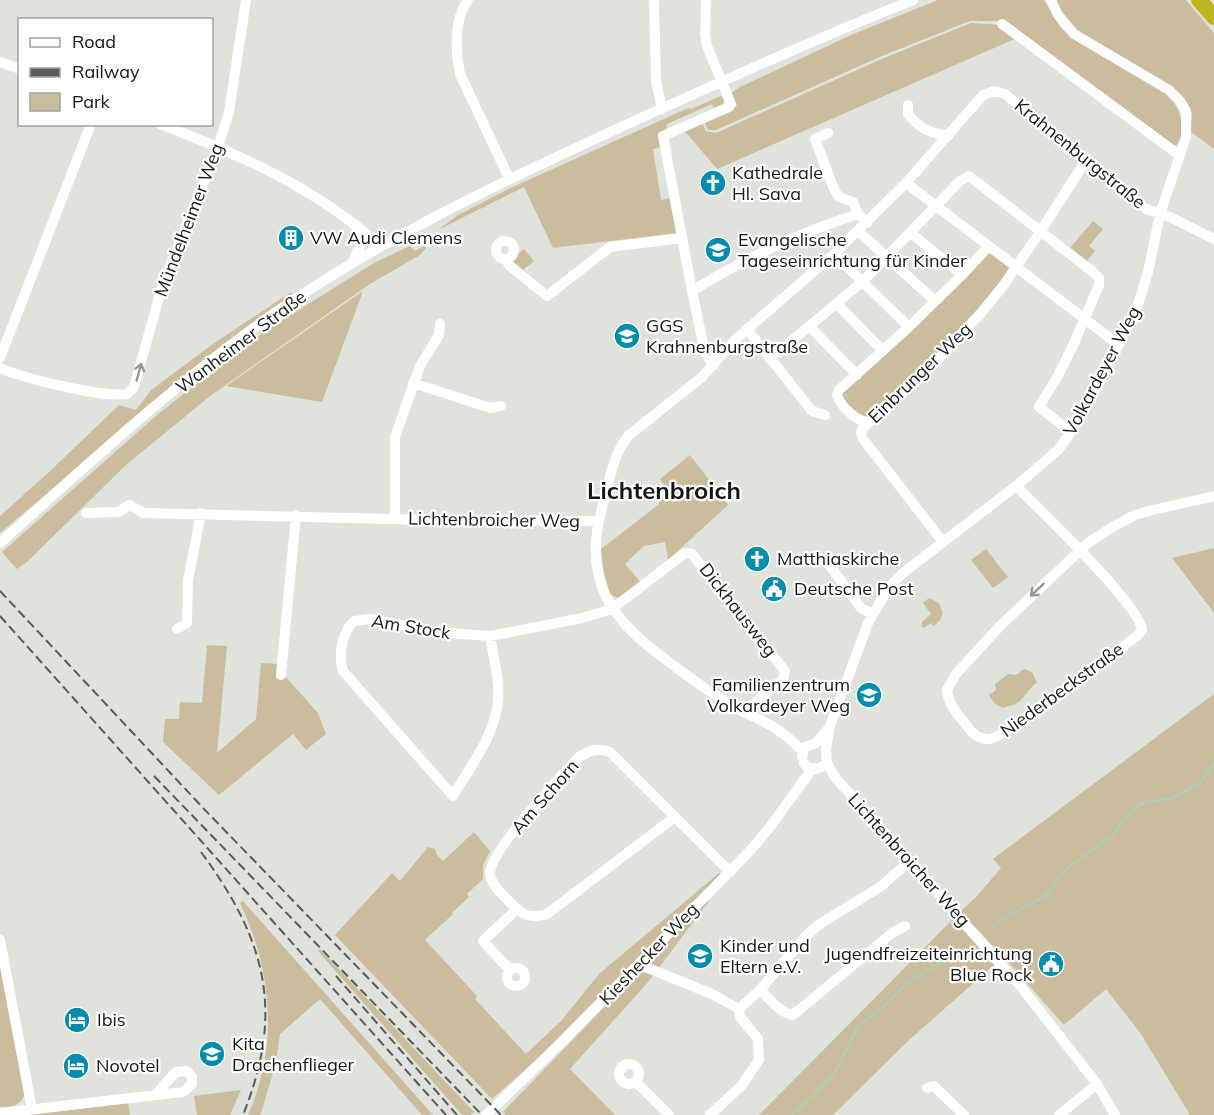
<svg xmlns="http://www.w3.org/2000/svg" width="1214" height="1115" font-family="Mulish,sans-serif">
<style>
.green{fill:#cabc9d}
.lines{fill:none;stroke-linecap:round;stroke-linejoin:round}
.stream{stroke:#a8d2bd;stroke-width:2}
.minor{stroke:#fff;stroke-width:10}
.highway{stroke:#bfb51e;stroke-width:16}
.rail{stroke:#595b57;stroke-width:2;stroke-dasharray:9 4.5;stroke-linecap:butt}
.oneway{stroke:#969695}
.labels{text-anchor:middle;stroke-width:4.5;stroke-linejoin:round;paint-order:stroke}
.street-label{font-size:18px;fill:#151614;stroke:#fff}
.poi-label{font-size:18px;fill:#151614;stroke:#fff;text-anchor:start}
.district-label{font-size:24px;font-weight:bold;fill:#151614;stroke:#fff}
</style>
<rect width="100%" height="100%" fill="#e0e2dc"/>
<path class="green" d="M938 0H1044L1061 28 1072 37 1166 93C1179 106 1191 132 1175 146L1006 21H970L882 56 716 130H708L704 121 737 106 731 93 740 87 851 35Z
M1055 0H1186L1214 33V149L1191 132 1192 113 1184 99 1074 29 1062 14Z
M971 23 1001 25 1017 38 717 169 684 130 702 123 706 131 716 133 884 58Z
M721 96 724 100 723 104 714 108 712 104 667 124 662 147 653 149 661 200 671 198 677 233 553 248 524 187 438 230 458 215 513 187 688 108 691 109Z
M1093 221 1103 229 1089 246 1095 251 1087 261 1070 248Z
M410 246 415 251 424 246 426 248 420 255 370 284 210 396 126 465 27 562 17 569 2 552 157 415 244 346 265 331 374 263Z
M524 249 534 261 522 271 513 261 516 255Z
M991 251 1010 266 1000 289 871 422 839 402V390Z
M363 291 322 402 226 386Z
M291 292 292 295 216 350 187 375 0 533V516L48 473 119 405 136 410 151 390 213 344Z
M690 455 728 505 668 560 665 542 644 546 625 564 641 583 618 598 610 594 604 572 601 549 658 505 667 489 660 479Z
M1214 548V613L1172 558Z
M986 549 1008 577 993 588 971 560Z
M929 598 939 603 943 613 940 620 934 626 931 623 924 628 921 626 922 622 931 614 923 603Z
M207 645 227 646 217 753 256 719 261 663 280 664 284 675 318 713 326 734 306 750 293 734 219 795 163 742 165 719H179L180 702 202 703Z
M1024 669 1032 672 1037 682C1029 688 1023 700 1017 703 1013 706 1007 706 1003 708L994 703 989 695 996 690 995 684 1008 674 1016 675Z
M1214 694V1115H1190L1141 1034 1106 989 1064 1025 1003 956 960 912 977 896 1001 868 993 859Z
M474 832 490 851 483 865V879L467 894 469 897 452 913 453 914 425 940 477 996 475 999 526 1054 561 1021 599 974 719 873 721 874 536 1060 492 1099 335 935 392 873 400 881 428 847 435 849 437 855 443 861Z
M708 900 709 901 649 981 570 1069 615 1115H506L503 1112Z
M243 901 433 1115H422L320 999 280 1034 276 1062 262 1110 260 1115H248C279 1046 272 970 240 903Z
M953 919 994 965 908 1041 833 1115H759Z
M320 949 474 1112 470 1115H462L318 951Z
M0 955 25 1092C23 1104 11 1108 0 1107Z
M241 1090 230 1115H197L194 1096Z
M128 1103 130 1115H30Z"/>
<g class="lines">
<path class="stream" d="M990 929 1012 913 1042 898 1050 891 1065 870 1113 835 1134 808 1145 802 1170 799 1201 782 1214 764
M792 1115 813 1096 835 1072 858 1026 881 1009 907 983 929 969 968 950"/>
<path class="minor" d="M468 0C454 18 455 52 460 74L509 178
M654 0 656 81 662 109
M1002 24 1179 155
M0 62 20 69
M908 105V114C918 127 932 135 949 135
M160 124C238 154 317 188 380 246
M828 133 815 139C820 150 833 192 839 197 843 199 849 200 853 202L858 214
M906 183 1119 345
M858 231 935 301
M911 233 962 275
M496 250a9 9 0 1 1 18 0a9 9 0 1 1-18 0Z
M834 254 909 327
M506 259 509 265 547 296 610 247 682 238
M353 261 361 243 359 228
M692 291 663 136 729 107 731 104 707 46 705 35 706 0
M837 304 883 351
M810 327 857 375
M747 329 812 411 825 415
M0 358 91 124
M770 359 862 282 960 181 969 176 1093 272 1099 278V285L1075 341 1059 374 1039 407 1071 432
M714 365 705 353 692 291C745 258 799 233 858 214L867 223
M0 368C24 378 102 398 127 394L134 387 163 283 218 147 229 112 246 0
M413 383 490 408 501 406
M870 422C858 423 840 406 837 395L839 390 909 327 962 275 988 247
M1016 486C1039 509 1140 605 1142 630L1138 635C1115 652 1009 739 988 739 976 739 970 730 963 721 955 711 948 703 947 690L956 674 1000 626 1088 543 1114 526 1135 515 1153 510 1214 496
M86 513 119 512 129 505 144 513 429 520 598 521
M395 519V437L420 366 439 335 440 324
M943 542 863 439 861 433 863 428 924 374 981 313 1003 286 1040 232 1087 159
M0 543C85 467 170 388 263 321 379 239 503 181 632 122 725 80 818 38 913 0
M828 563 861 608 873 614
M177 629 187 623 188 580 201 513
M490 636C493 656 500 679 498 700 496 734 470 767 453 796L343 671C338 655 342 633 354 621L371 619 434 632 490 636 582 618 612 609 681 556 685 553 692 554 785 671 783 679 756 702 746 713
M281 675 296 515
M803 751C795 744 787 736 778 730 766 722 751 716 738 709 715 696 694 681 673 665 612 621 580 583 603 504 610 479 612 457 628 436L702 377 736 339 834 254 906 183 983 95 994 91 1005 94 1146 209 1170 217 1214 239
M802 756 805 747 816 743 829 728
M827 762 834 776 1022 988 1097 1084 1115 1115
M804 763 807 767 816 769 824 766 827 762 826 749 830 726 868 623 889 587 903 573 1016 486 1058 450 1076 425 1105 372 1138 305 1148 272 1160 214 1186 137V111L1180 101 1169 90 1074 34 1058 15 1051 0
M675 817 547 914C530 919 522 915 511 903 503 895 491 885 490 874 489 852 561 776 578 758 590 750 597 748 610 752L730 872
M0 940 32 1109
M638 964 712 994 739 1009
M507 977a9 9 0 1 1 18 0a9 9 0 1 1-18 0Z
M510 970 483 941 517 909
M760 990C771 1000 779 1012 793 1015L892 933 905 926
M739 1009 760 990 803 939 818 925 880 887 910 861
M619 1074a10 10 0 1 1 20 0a10 10 0 1 1-20 0Z
M636 1082 669 1115
M927 1088 934 1086 964 1115
M0 1113 183 1092 192 1084V1077L187 1071 176 1072 155 1095
M486 1115 562 1042 749 852 770 827 812 769
M710 1115 742 1085 759 1060 758 1039 740 1017 739 1009
M1059 1115 1097 1084"/>
<path class="highway" d="M1199 0 1214 17"/>
<path class="rail" d="M0 591 205 810 501 1115
M0 616 446 1115
M154 776 482 1115
M201 852C266 940 285 1011 243 1115
M336 976 457 1115"/>
</g>
<defs><path id="oneway-shaft" d="M-6 0H5M1.5-3L5.5 0L1.5 3" fill="none" stroke-width="1.6" stroke-linecap="round" stroke-linejoin="round" transform="scale(1.5)"/></defs>
<g class="oneway">
<use href="#oneway-shaft" transform="translate(139 372) rotate(-74)"/>
<use href="#oneway-shaft" transform="translate(1037 590) rotate(137)"/>
</g>
<defs>
<g id="church-disc" transform="scale(1.35)"><circle r="9.5" fill="#038cab" stroke="#fff"/><path d="M-1.2-6h2.4v3.5h3.3v2.4h-3.3V6h-2.4V-.1h-3.3v-2.4h3.3Z" fill="#fff"/></g>
<g id="building-disc" transform="scale(1.35)"><circle r="9.5" fill="#038cab" stroke="#fff"/><path d="M-4-6H4V6H1V3H-1V6H-4ZM-2.5-4.3h1.7v1.8h-1.7ZM.8-4.3h1.7v1.8H.8ZM-2.5-1h1.7V.8h-1.7ZM.8-1h1.7V.8H.8Z" fill="#fff"/></g>
<g id="school-disc" transform="scale(1.35)"><circle r="9.5" fill="#038cab" stroke="#fff"/><path d="M0-5L7-2L0 1L-7-2ZM-4 1L0 2.5L4 1V4Q0 6-4 4Z" fill="#fff"/></g>
<g id="civic-disc" transform="scale(1.35)"><circle r="9.5" fill="#038cab" stroke="#fff"/><path d="M-.6-6.5H3V-4.5H.6V-3L4-1V1h2V6H-6V1h2V-1L-.6-3ZM-1.2 2.5V6h2.4V2.5Z" fill="#fff"/></g>
<g id="hotel-disc" transform="scale(1.35)"><circle r="9.5" fill="#038cab" stroke="#fff"/><path d="M-6-4.5h1.5V1H6V5H4.5V3h-9V5H-6ZM-4 0a1.8 1.8 0 1 1 3.6 0ZM.5 0V-2.5h3Q6-2.5 6 0Z" fill="#fff"/></g>
</defs>
<g fill-rule="evenodd">
<use href="#church-disc" x="713" y="183"/>
<use href="#building-disc" x="291" y="238"/>
<use href="#school-disc" x="718" y="250"/>
<use href="#school-disc" x="627" y="336"/>
<use href="#church-disc" x="757" y="559"/>
<use href="#civic-disc" x="774" y="589"/>
<use href="#school-disc" x="869" y="695"/>
<use href="#school-disc" x="700" y="956"/>
<use href="#civic-disc" x="1051" y="964"/>
<use href="#hotel-disc" x="77" y="1020"/>
<use href="#school-disc" x="212" y="1054"/>
<use href="#hotel-disc" x="76" y="1066"/>
</g>
<g class="labels">
<g class="street-label">
<text transform="translate(1080 154) rotate(39)" y="6">Krahnenburgstraße</text>
<text transform="translate(189 220) rotate(-69)" y="6">Mündelheimer Weg</text>
<text transform="translate(241 342) rotate(-37)" y="6">Wanheimer Straße</text>
<text transform="translate(1102 371) rotate(-62)" y="6">Volkardeyer Weg</text>
<text transform="translate(920 373) rotate(-44)" y="6">Einbrunger Weg</text>
<text transform="translate(494 520) rotate(1)" y="6">Lichtenbroicher Weg</text>
<text transform="translate(738 610) rotate(52)" y="6">Dickhausweg</text>
<text transform="translate(411 627) rotate(9)" y="6">Am Stock</text>
<text transform="translate(1062 690) rotate(-36)" y="6">Niederbeckstraße</text>
<text transform="translate(545 797) rotate(-49)" y="6">Am Schorn</text>
<text transform="translate(909 860) rotate(48)" y="6">Lichtenbroicher Weg</text>
<text transform="translate(649 954) rotate(-46)" y="6">Kieshecker Weg</text>
</g>
<g class="poi-label">
<text x="732" y="179">Kathedrale<tspan x="732" dy="21">Hl. Sava</tspan></text>
<text x="310" y="244">VW Audi Clemens</text>
<text x="738" y="246">Evangelische<tspan x="738" dy="21">Tageseinrichtung für Kinder</tspan></text>
<text x="646" y="332">GGS<tspan x="646" dy="21">Krahnenburgstraße</tspan></text>
<text x="777" y="565">Matthiaskirche</text>
<text x="794" y="595">Deutsche Post</text>
<text x="850" y="691" text-anchor="end">Familienzentrum<tspan x="850" dy="21">Volkardeyer Weg</tspan></text>
<text x="720" y="952">Kinder und<tspan x="720" dy="21">Eltern e.V.</tspan></text>
<text x="1032" y="960" text-anchor="end">Jugendfreizeiteinrichtung<tspan x="1032" dy="21">Blue Rock</tspan></text>
<text x="97" y="1026">Ibis</text>
<text x="232" y="1050">Kita<tspan x="232" dy="21">Drachenflieger</tspan></text>
<text x="96" y="1072">Novotel</text>
</g>
<g class="district-label">
<text x="664" y="499">Lichtenbroich</text>
</g>
</g>
<rect x="18" y="18" width="195" height="108" fill="#ffffff" stroke="#a1a2a1" stroke-width="1.5"/>
<rect x="30" y="38" width="30" height="9" fill="#ffffff" stroke="#a1a2a1" stroke-width="1.5"/>
<text x="72" y="48" font-size="18" fill="#151614">Road</text>
<rect x="30" y="68" width="30" height="9" fill="#595b57" stroke="#a1a2a1" stroke-width="1.5"/>
<text x="72" y="78" font-size="18" fill="#151614">Railway</text>
<rect x="30" y="93" width="30" height="18" fill="#cabc9d" stroke="#a1a2a1" stroke-width="1.5"/>
<text x="72" y="108" font-size="18" fill="#151614">Park</text>
</svg>
